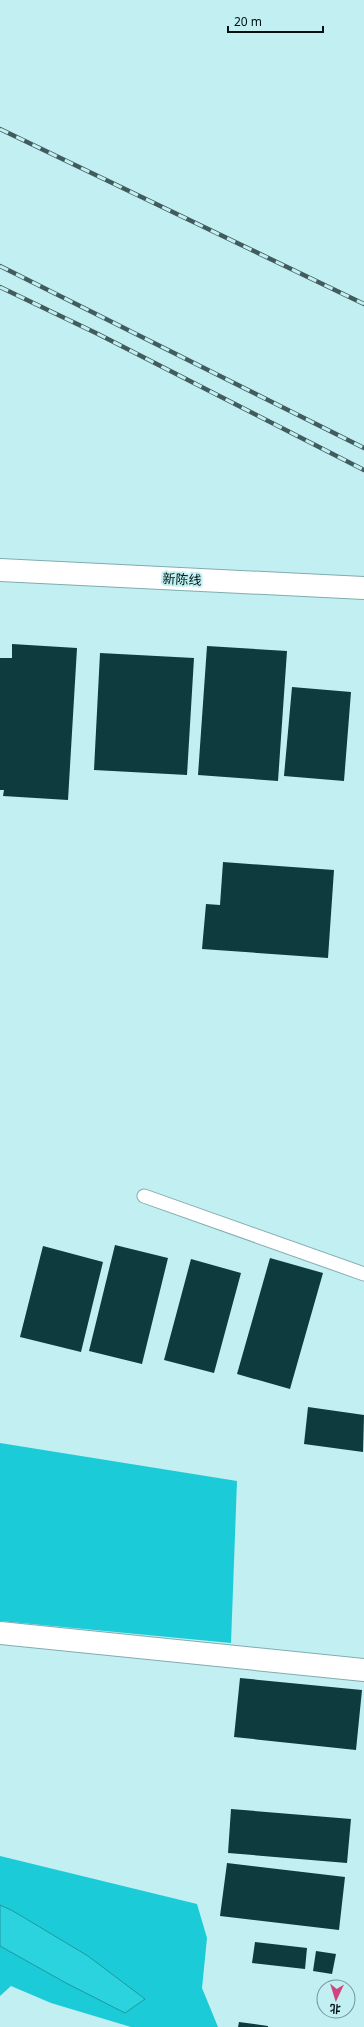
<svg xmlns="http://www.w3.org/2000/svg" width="364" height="2027" font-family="'Noto Sans','Noto Sans SC',sans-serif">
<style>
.forest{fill:#1bccd8}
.water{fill:#2bd3df;stroke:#1e98a1}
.building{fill:#0d3b3e}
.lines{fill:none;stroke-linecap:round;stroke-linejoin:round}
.service-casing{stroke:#80acb0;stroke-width:15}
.minor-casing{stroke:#80acb0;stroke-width:24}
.tertiary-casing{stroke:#80acb0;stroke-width:24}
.service{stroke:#fff;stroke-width:13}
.minor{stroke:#fff;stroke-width:22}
.tertiary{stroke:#fff;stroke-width:22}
.rail-casing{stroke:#425c5e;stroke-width:4.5}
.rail{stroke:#c1eff2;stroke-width:3;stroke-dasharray:9;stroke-linecap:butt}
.labels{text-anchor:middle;stroke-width:4;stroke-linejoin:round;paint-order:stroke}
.street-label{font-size:13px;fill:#011011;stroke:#c1eff2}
</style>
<rect width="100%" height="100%" fill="#c1eff2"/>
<path class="forest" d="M0 1443 237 1481 231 1643 0 1621Z
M0 1856 197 1904 207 1938 202 1988 218 2027H131L51 2003 11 1986 0 1996Z"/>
<path class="water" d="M0 1905 13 1911 88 1956 145 1999 125 2013 66 1983 0 1946Z"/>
<path class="building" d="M12 644 77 648 68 800 3 796 4 790H0V658H12Z
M207 646 287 651 278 781 198 775Z
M100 653 194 658 187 775 94 770Z
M292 687 351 692 344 781 284 776Z
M223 862 334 870 328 958 202 949 206 904 220 905Z
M115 1245 168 1258 142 1364 89 1351Z
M43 1246 103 1262 81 1352 20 1337Z
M270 1258 323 1273 290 1389 237 1374Z
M191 1259 241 1273 214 1373 164 1360Z
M308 1407 364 1415 363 1452 304 1444Z
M240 1678 362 1690 356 1750 234 1737Z
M231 1809 351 1819 347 1863 228 1853Z
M227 1863 345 1877 339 1930 220 1916Z
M255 1942 307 1948 305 1969 252 1963Z
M316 1951 336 1954 332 1974 313 1971Z
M239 2022 268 2026V2027H238Z"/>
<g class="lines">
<g class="service-casing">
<path id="service" d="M144 1196 364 1274"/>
</g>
<g class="minor-casing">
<path id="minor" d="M0 1633 364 1670"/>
</g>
<g class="tertiary-casing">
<path id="tertiary" d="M0 570 364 588"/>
</g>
<use href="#service" class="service"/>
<use href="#minor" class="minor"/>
<use href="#tertiary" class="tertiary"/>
<g class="rail-casing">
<path id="rail" d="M0 129 364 304
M0 266 364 448
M0 287 98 334 364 470"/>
</g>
<use href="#rail" class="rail"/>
</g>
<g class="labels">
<g class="street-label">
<text transform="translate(182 579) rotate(3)" y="5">新陈线</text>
</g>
</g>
<g transform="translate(336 1999) rotate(184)"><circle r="19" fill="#c1eff2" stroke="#749698"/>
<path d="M0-3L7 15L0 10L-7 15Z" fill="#d0457d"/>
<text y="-6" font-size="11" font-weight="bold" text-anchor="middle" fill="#011011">北</text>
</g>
<path d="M228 26v6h95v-6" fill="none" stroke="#011011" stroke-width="2"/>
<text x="234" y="26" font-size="12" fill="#011011" stroke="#c1eff2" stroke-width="3" paint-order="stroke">20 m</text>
</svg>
